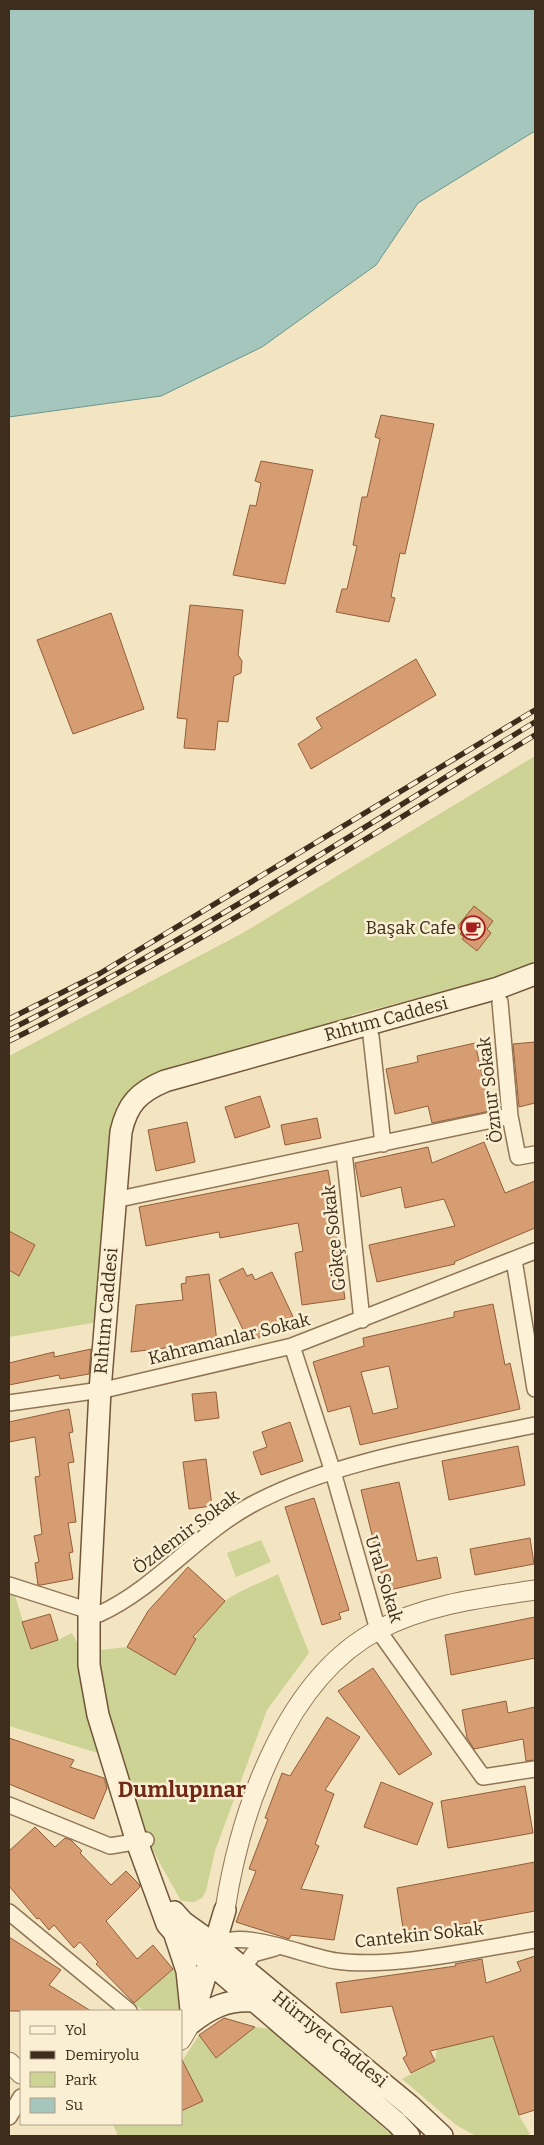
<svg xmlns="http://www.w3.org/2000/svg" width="544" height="2145" font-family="Bitter,serif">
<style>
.green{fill:#ccd394}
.water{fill:#a5c6bc;stroke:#6a968b}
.building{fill:#d69d73;stroke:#935d39;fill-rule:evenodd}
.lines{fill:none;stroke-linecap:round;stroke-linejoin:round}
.minor-casing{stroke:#907556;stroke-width:18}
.tertiary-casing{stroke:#907556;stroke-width:21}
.secondary-casing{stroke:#72563a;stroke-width:24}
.minor{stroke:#fdf2d7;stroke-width:15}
.tertiary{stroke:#fdf2d7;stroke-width:19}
.secondary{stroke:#fdf2d7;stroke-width:21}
.rail-casing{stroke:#3e2d1c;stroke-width:5.5}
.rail{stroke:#faefd3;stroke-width:4;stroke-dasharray:11;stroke-linecap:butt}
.labels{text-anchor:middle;stroke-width:5;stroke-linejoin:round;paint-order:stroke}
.poi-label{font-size:18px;fill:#3e2d1c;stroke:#faefd3;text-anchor:end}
.street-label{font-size:18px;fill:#3e2d1c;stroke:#faefd3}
.district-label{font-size:22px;font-weight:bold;fill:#712916;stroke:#faefd3}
</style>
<rect width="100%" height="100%" fill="#f4e5c2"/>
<path class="green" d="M535 756V964L463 986 352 1015 341 1024 180 1064 149 1079 116 1106 98 1322 9 1337V1056L241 934Z
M261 1540 271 1562 236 1577 227 1553Z
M278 1574 309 1653 267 1710 215 1851 206 1891 202 1898 194 1902 181 1901 147 1840 106 1708 102 1684 100 1650 127 1647 175 1675C190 1649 201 1619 225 1601 240 1590 261 1583 278 1574Z
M9 1593 15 1596 31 1648 58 1640 72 1633 89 1665 111 1757 9 1726Z
M174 1968 181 1971V2006L178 2011H146L133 2004Z
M255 2027 270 2029 393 2136H118L113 2124H181V2111L202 2101 181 2063 199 2035 216 2058Z
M493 2035 519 2115 530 2134 523 2136 474 2135 456 2125 402 2079 435 2061 437 2049Z"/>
<path class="water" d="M9 9H535V131L418 203 376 265 262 347 161 396 9 417Z"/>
<path class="building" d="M381 415 434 424 405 554 400 553 391 597 395 598 389 622 336 612 342 589H347L357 546 353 545 362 497H367L380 439 375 437Z
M261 461 313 470 285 584 233 575 250 505 256 506 261 483 255 481Z
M190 605 243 610 238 655 242 661 241 673 234 676 228 722 218 721 215 750 184 748 187 719 177 718Z
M111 613 144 709 73 734 37 640Z
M416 659 436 695 311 769 298 744 322 728 316 718Z
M474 906 493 921 487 929 491 933 477 951 462 939 464 937 460 934 463 931 457 927Z
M535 1042V1103L519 1107 513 1044Z
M475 1043 490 1111 432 1123 428 1106 395 1114 386 1069 418 1062 417 1056Z
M260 1096 270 1127 235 1138 225 1107Z
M317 1118 321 1138 285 1145 281 1125Z
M187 1122 195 1162 156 1171 148 1130Z
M484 1142 505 1193 535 1181V1228L454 1262 455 1264 377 1282 369 1245 455 1226 444 1199 405 1208 401 1187 361 1197 355 1163 428 1147 432 1163Z
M328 1170 338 1228 335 1229 345 1299 302 1305 295 1253 303 1251 298 1223 220 1238 219 1232 146 1246 139 1207Z
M9 1231 35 1245 19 1276 9 1270Z
M243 1268 247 1276 252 1274 255 1280 272 1272 295 1321 249 1342 219 1280Z
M209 1274 217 1342 131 1352 136 1305 183 1300 181 1284 186 1283V1277Z
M493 1304 505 1365 510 1363 520 1409 360 1445 350 1406 328 1412 313 1362 364 1346 363 1338 454 1317V1312ZM389 1366 398 1408 373 1414 361 1372Z
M91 1349 89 1374 60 1379 59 1375 9 1385V1363L54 1352V1357Z
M216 1392 219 1418 195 1421 192 1394Z
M69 1409 73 1432 69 1433 74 1462 68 1463 76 1522 68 1523 73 1552 69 1553 73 1579 41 1585H38L35 1563 39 1562 34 1536 42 1534 35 1477 40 1476 35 1437 9 1442V1422Z
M290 1422 303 1461 261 1475 253 1452 267 1447 262 1432Z
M518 1446 525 1485 449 1500 442 1461Z
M206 1459 212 1506 189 1509 183 1462Z
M399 1482 417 1561 437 1557 441 1578 390 1590 384 1584 361 1490Z
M314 1498 349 1610 339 1613 341 1619 322 1625 285 1507Z
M530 1538 534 1564 475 1575 470 1549Z
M188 1567 225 1601 193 1637 196 1639 175 1675 127 1647 148 1611Z
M50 1614 58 1640 31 1649 22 1622Z
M535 1617V1658L451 1675 445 1635Z
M373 1668 432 1754 399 1775 338 1691Z
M506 1701 508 1713 535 1707V1760L526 1761 523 1739 474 1749 467 1738 462 1710Z
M327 1717 360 1737 325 1790 334 1794 315 1844 319 1846 301 1889 343 1895 334 1940 291 1935 289 1939 236 1922 256 1871 249 1869 268 1819 265 1818 282 1773 290 1776Z
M9 1738 74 1760 70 1767 104 1778 107 1788 94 1819 9 1784Z
M381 1782 433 1803 417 1845 364 1827Z
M525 1786 533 1833 448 1848 441 1801Z
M35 1827 55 1847 65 1838 71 1840 82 1851 80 1853 111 1885 126 1871 139 1884 140 1887 106 1921 137 1959 153 1945 173 1969 134 2003 96 1964 98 1962 80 1942 74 1948 54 1925 49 1930 39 1918 37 1919 9 1886V1851Z
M535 1862V1911L404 1935 397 1888Z
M9 1937 61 1970 49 1985 91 2011H9Z
M535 1956V2110L519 2115 493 2036 430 2051 435 2061 411 2073 403 2058 407 2055 392 2006 341 2013 336 1983 456 1966 455 1964 482 1959 486 1983 521 1971 517 1962Z
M224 2018 255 2027 216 2058 199 2035Z
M181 2058 203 2101 181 2111Z"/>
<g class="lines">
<g class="minor-casing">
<path id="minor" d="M500 1002 510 1116 518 1157 535 1154
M371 1036 383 1144
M344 1152 362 1320
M124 1198 510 1116
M514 1260 535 1389
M292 1346 333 1472 378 1630 483 1777 535 1769
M9 1403 108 1389 292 1346 535 1251
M9 1585 99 1614C156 1588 196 1535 251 1505 332 1461 445 1444 535 1425
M9 1805 110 1846 146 1840
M9 1912 129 2011
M215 1945C244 1928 303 1956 336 1961 393 1969 477 1949 535 1940
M248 1972 247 1963 253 1954 275 1948
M9 2117 21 2097"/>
</g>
<g class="tertiary-casing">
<path id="tertiary" d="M225 1910C240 1812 285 1679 378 1630 427 1604 482 1598 535 1590
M181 2040 191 2023
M9 2062 21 2074"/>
</g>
<g class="secondary-casing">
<path id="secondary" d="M174 1912 183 1922 215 1945 409 2105 442 2136
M175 1935 187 1971 191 2010
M191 2023 225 1910
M191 2023C210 2008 228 1999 253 2001
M409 2136 397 2123 174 1932 167 1924 137 1842 98 1715 89 1665V1610L100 1390 121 1132C127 1104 139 1092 165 1081L498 988 535 974"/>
</g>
<use href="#minor" class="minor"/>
<use href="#tertiary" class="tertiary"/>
<use href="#secondary" class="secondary"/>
<g class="rail-casing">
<path id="rail" d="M9 1019 99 974 535 710
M9 1030C191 940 362 828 535 722
M9 1041C191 951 362 841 535 735"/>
</g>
<use href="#rail" class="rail"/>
</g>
<defs>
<g id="cafe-ring" transform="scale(1.25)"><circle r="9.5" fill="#faefd3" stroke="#a71e1f" stroke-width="1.5"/><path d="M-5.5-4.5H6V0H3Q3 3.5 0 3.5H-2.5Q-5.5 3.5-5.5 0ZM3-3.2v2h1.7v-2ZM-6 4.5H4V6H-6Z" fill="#a71e1f"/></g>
</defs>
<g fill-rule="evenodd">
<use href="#cafe-ring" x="473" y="928"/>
</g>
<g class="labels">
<g class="poi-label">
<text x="456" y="934">Başak Cafe</text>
</g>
<g class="street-label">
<text transform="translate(386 1019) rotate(-15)" y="6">Rıhtım Caddesi</text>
<text transform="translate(490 1090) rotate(-97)" y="6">Öznur Sokak</text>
<text transform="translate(334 1238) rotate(-96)" y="6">Gökçe Sokak</text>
<text transform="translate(106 1311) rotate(-85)" y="6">Rıhtım Caddesi</text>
<text transform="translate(229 1339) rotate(-14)" y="6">Kahramanlar Sokak</text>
<text transform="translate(186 1532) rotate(-37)" y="6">Özdemir Sokak</text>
<text transform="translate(384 1579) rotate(73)" y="6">Ural Sokak</text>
<text transform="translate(419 1935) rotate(-6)" y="6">Cantekin Sokak</text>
<text transform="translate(330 2039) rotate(39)" y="6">Hürriyet Caddesi</text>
</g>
<g class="district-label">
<text x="182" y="1797">Dumlupınar</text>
</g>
</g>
<rect width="544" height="2145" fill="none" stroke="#3e2d1c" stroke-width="20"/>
<rect x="20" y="2010" width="162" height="115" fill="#faefd3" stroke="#afa18a"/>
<rect x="30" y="2026" width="25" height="8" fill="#fdf2d7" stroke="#afa18a"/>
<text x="65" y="2035" font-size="15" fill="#3e2d1c">Yol</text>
<rect x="30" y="2051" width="25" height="8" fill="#3e2d1c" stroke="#afa18a"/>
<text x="65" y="2060" font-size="15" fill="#3e2d1c">Demiryolu</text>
<rect x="30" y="2072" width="25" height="15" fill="#ccd394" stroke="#afa18a"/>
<text x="65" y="2085" font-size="15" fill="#3e2d1c">Park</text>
<rect x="30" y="2098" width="25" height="15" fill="#a5c6bc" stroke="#afa18a"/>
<text x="65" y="2110" font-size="15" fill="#3e2d1c">Su</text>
</svg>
